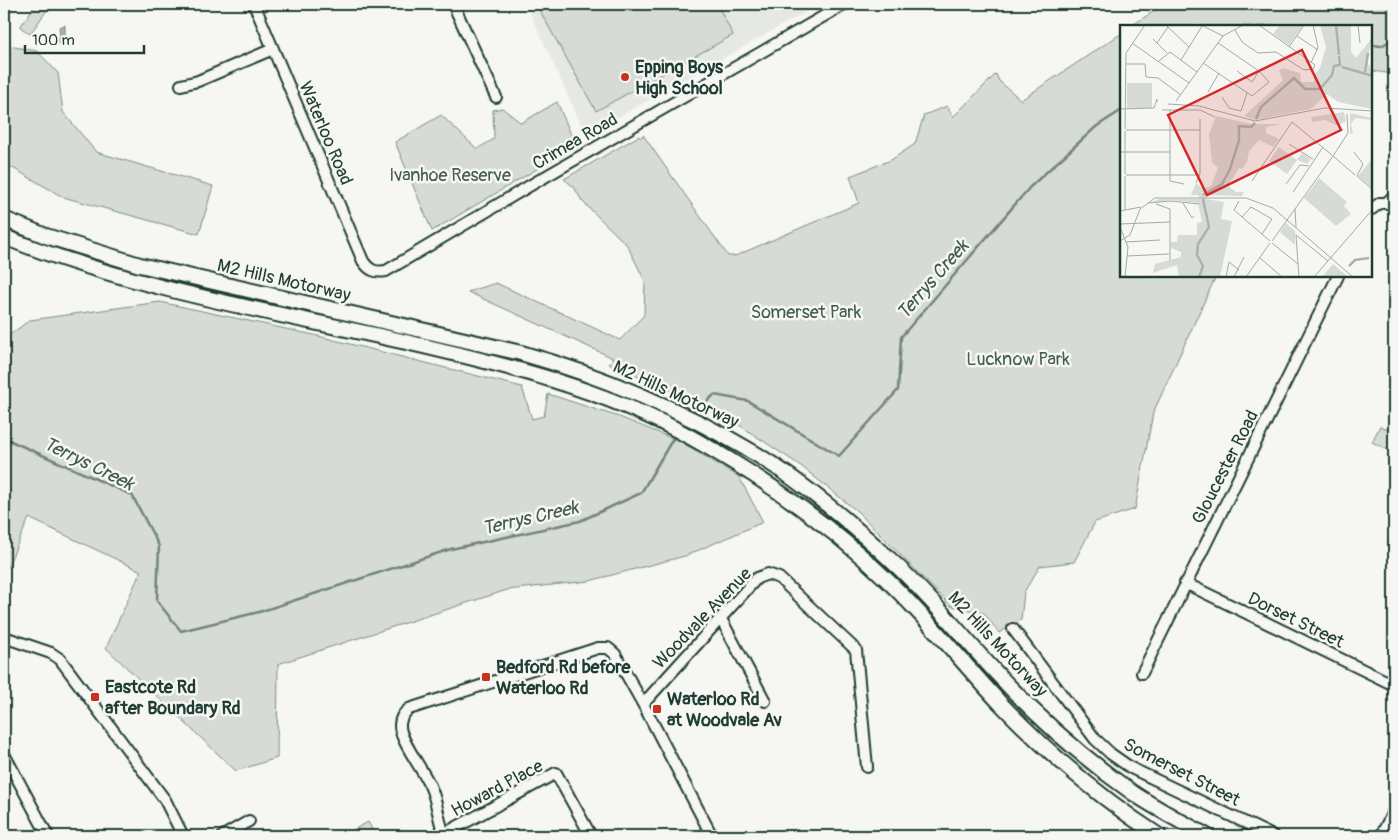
<svg xmlns="http://www.w3.org/2000/svg" width="1398" height="840" font-family="Pangolin,sans-serif">
<style>
.built{fill:#e6e8e4}
.green{fill:#d6dbd6;stroke:#7a8c85}
.water{fill:#aab3ae;stroke:#72847d}
.lines{fill:none;stroke-linecap:round;stroke-linejoin:round}
.stream{stroke:#72847d;stroke-width:2.5}
.minor-casing{stroke:#1f3d34;stroke-width:14}
.highway-casing{stroke:#1f3d34;stroke-width:18}
.minor{stroke:#f6f6f2;stroke-width:10}
.highway{stroke:#f6f6f2;stroke-width:14}
.poi-dot{fill:#c8321e;stroke:#f6f6f2;stroke-width:2}
.labels{text-anchor:middle;stroke-width:5;stroke-linejoin:round;paint-order:stroke}
.poi-label{font-size:18px;font-weight:bold;fill:#1f3d34;stroke:#f6f6f2;text-anchor:start}
.street-label{font-size:18px;fill:#1f3d34;stroke:#f6f6f2}
.park-label{font-size:18px;fill:#445d54;stroke:#f6f6f2}
.water-label{font-size:19px;font-style:italic;fill:#425a52;stroke:#f6f6f2}
.inset-river{fill:none;stroke:#aab3ae;stroke-width:2.5}
.inset-road{fill:none;stroke:#a0aca6;stroke-width:1}
.view{fill:#d62828;fill-opacity:0.15;stroke:#d62828;stroke-width:2.5}
.inset-edge{fill:none;stroke:#1f3d34;stroke-width:2.5}
</style>
<rect width="100%" height="100%" fill="#f6f6f2"/>
<filter id="ink" filterUnits="userSpaceOnUse"><feTurbulence type="fractalNoise" baseFrequency=".02" numOctaves="2"/><feDisplacementMap in="SourceGraphic" scale="10" xChannelSelector="R" yChannelSelector="G"/><feConvolveMatrix kernelMatrix="1 2 1 2 8 2 1 2 1" color-interpolation-filters="sRGB"/></filter>
<g filter="url(#ink)">
<path class="built" d="M526 4H820L586 135Z"/>
<path class="green" d="M36 4 47 10 30 34 20 27Z
M536 4H717L733 35 596 111Z
M1165 4H1393L1394 74 1372 71V26H1131Z
M1122 33V276H1216L1153 413 1135 509 1095 522 1074 562 1040 566 1024 592 1021 620 999 633 984 613 951 606 858 512 801 466 730 419 671 391 609 364 613 358 468 292 496 283 620 340 644 315 645 281 627 245 582 201 574 187 564 179 639 136 640 138 643 135 728 256H735L859 203 850 176 891 160 915 144 924 115 947 106 953 117 996 74 999 81 1021 100Z
M4 45 37 51 58 73 63 112 96 152 213 186 199 234 63 197 4 163Z
M557 102 576 146 432 231 395 142 441 115 477 149 494 139 493 110 502 108 521 123Z
M160 302 314 335 522 387 532 419 544 416 548 394 622 418 681 442 739 477 763 522 685 556 589 581 507 590 278 664 277 758 236 771 106 648 141 571 29 518 4 575V339L30 320Z
M1380 426 1394 432V453L1372 442Z
M368 822 376 836H342Z"/>
<path class="water" d="M65 25V38L61 46 57 42 60 35 59 27Z"/>
<g class="lines">
<path class="stream" d="M1372 45 1381 46 1394 39
M693 414 714 395 748 401 839 456 898 390 901 337 1030 187 1097 126 1122 110
M4 438 132 495 159 546 157 601 181 631 259 612 451 549 580 521 641 493 675 435"/>
<g class="minor-casing">
<path id="minor" d="M254 4 363 261C369 270 375 273 386 271L536 182 845 4
M453 4 496 97
M181 85 198 81 273 49
M1372 209 1380 203H1386L1394 196
M1185 583 1394 685
M721 619 765 701
M1013 629 1095 739 1111 754 1131 768 1273 836
M4 637 51 653 60 659 165 800 183 836
M1142 673 1338 276
M643 704 757 578 768 574 779 578 856 650 867 767
M4 754 48 836
M444 834 556 773 591 836
M223 836 249 821
M445 836C438 821 438 804 431 788 425 772 399 740 400 725 400 718 404 713 409 709L598 648H608L615 654 643 704 712 836
M1381 836 1394 810"/>
</g>
<g class="highway-casing">
<path id="highway" d="M4 219 46 236 140 265 521 353C606 377 680 409 756 454 807 485 853 525 896 565 935 601 967 643 1004 681 1043 722 1086 760 1133 793 1157 809 1182 822 1207 836
M4 237C131 288 272 312 406 342 502 364 605 389 692 438 762 477 828 523 886 579 927 618 962 662 1000 703 1048 753 1100 798 1159 836"/>
</g>
<use href="#minor" class="minor"/>
<use href="#highway" class="highway"/>
</g>
</g>
<g class="poi-dot">
<circle cx="625" cy="77" r="5"/>
<rect x="481" y="672" width="10" height="10" rx="2.5"/>
<rect x="90" y="692" width="10" height="10" rx="2.5"/>
<rect x="652" y="704" width="10" height="10" rx="2.5"/>
</g>
<g class="labels">
<g class="poi-label">
<text x="635" y="73">Epping Boys<tspan x="635" dy="21">High School</tspan></text>
<text x="496" y="673">Bedford Rd before<tspan x="496" dy="21">Waterloo Rd</tspan></text>
<text x="105" y="693">Eastcote Rd<tspan x="105" dy="21">after Boundary Rd</tspan></text>
<text x="667" y="705">Waterloo Rd<tspan x="667" dy="21">at Woodvale Av</tspan></text>
</g>
<g class="street-label">
<text transform="translate(326 133) rotate(67)" y="6">Waterloo Road</text>
<text transform="translate(575 141) rotate(-30)" y="6">Crimea Road</text>
<text transform="translate(284 280) rotate(13)" y="6">M2 Hills Motorway</text>
<text transform="translate(676 394) rotate(25)" y="6">M2 Hills Motorway</text>
<text transform="translate(1225 467) rotate(-63)" y="6">Gloucester Road</text>
<text transform="translate(702 618) rotate(-46)" y="6">Woodvale Avenue</text>
<text transform="translate(1296 620) rotate(26)" y="6">Dorset Street</text>
<text transform="translate(998 644) rotate(47)" y="6">M2 Hills Motorway</text>
<text transform="translate(1182 772) rotate(27)" y="6">Somerset Street</text>
<text transform="translate(497 788) rotate(-28)" y="6">Howard Place</text>
</g>
<g class="park-label">
<text x="450" y="181">Ivanhoe Reserve</text>
<text x="806" y="318">Somerset Park</text>
<text x="1018" y="365">Lucknow Park</text>
</g>
<g class="water-label">
<text transform="translate(932 279) rotate(-49)" y="7">Terrys Creek</text>
<text transform="translate(89 463) rotate(26)" y="7">Terrys Creek</text>
<text transform="translate(530 517) rotate(-13)" y="7">Terrys Creek</text>
</g>
</g>
<g transform="translate(1120 25)">
<rect width="252" height="252" fill="#f6f6f2"/>
<path d="M160 0H183L169 20 153 9ZM200 0H231V27L236 33 252 13 247 37 252 45V84L218 77 207 69 191 84 135 95 124 91 163 55 159 46 162 43 180 48 181 57H194V50L200 43 206 22ZM7 58H32V83H7ZM224 87 226 96 218 101 205 95 192 97 191 92ZM230 88 252 93V95L235 93 231 99 233 108 230 109ZM96 91 132 99H162L146 102V108L159 114 153 122 139 115 129 126 127 137 122 144 119 143 108 161 116 167H124L122 171 87 170 86 174 104 177 101 194 112 196 100 252H59L57 240 33 248 35 239 61 232V227L51 223V217H57L58 210H77V198L82 197 78 178 50 175 31 178 39 174H79V170H71L76 158 83 164 91 161 98 143 92 137 89 109ZM159 122 177 135 182 128 191 134 187 139 177 135 167 149 149 136ZM252 134V163L238 151ZM199 153 227 177 224 181 231 189 216 201 184 173ZM166 198 175 206V220L160 207ZM213 239 228 252H202Z" fill="#d6dbd6"/>
<path class="inset-river" d="M216 0 219 30M222 42 253 51M245 47 248 28M136 94 141 82 174 53 185 64H200L212 50 214 41 220 40 219 31M83 170 102 159 110 144 119 115V101L131 102 135 98M229 241 235 235 249 233M79 252 83 241 77 230 78 219 89 202 83 174"/>
<path class="inset-road" d="M46 0 69 22M81 0 103 11 123 0M238 0 240 18M115 5 122 17 138 28 156 27 184 45 193 44 195 40 139 0M177 11 198 25M33 14 47 28M12 18 69 58M37 18 48 2M169 22 184 0M61 35 82 1M39 36 50 27 77 47M83 38 132 71 149 57 139 46 98 18M191 38 198 22 193 0M6 39H25L26 52 38 53 61 70M117 46 132 57 139 46M88 67 99 48M102 72 109 83 121 86 127 68M56 76 103 11M48 79 79 81 135 96 205 83 253 86M0 84 34 83 37 74V77M42 85H80L95 92M50 85V156L64 159M5 104 6 28 25 0M6 105H80M5 106V149M169 119 193 134M0 127H50M234 127 243 139 237 151M213 131 228 108 227 89M213 131 235 150M6 150H79M5 151V185M237 151 253 165M132 156 172 97 212 130M76 158 80 149V94M166 159 180 140 189 141M173 167 203 122M119 176 114 185 150 216M28 178 51 176 79 179M63 178 72 193 74 191M36 179 50 184V235M175 184 176 202M0 186 21 182M122 192 131 182 152 194 142 209M0 199 50 197M0 202 8 222 5 252M176 210 179 252M176 210 208 236M0 216 10 210 20 184 35 173H126L153 183 233 252M152 216 213 131M6 217 40 215M152 218 178 239M7 231 49 229M140 233 162 252M106 252 109 237 119 245M114 252 124 232M126 252 150 218M194 252 253 184"/>
<path class="view" d="M182 25 221 105 87 170 48 90Z"/>
<rect width="252" height="252" class="inset-edge"/>
</g>
<rect width="1398" height="840" fill="none" stroke="#f6f6f2" stroke-width="20"/>
<rect x="10" y="10" width="1378" height="820" fill="none" stroke="#1f3d34" stroke-width="2" filter="url(#ink)"/>
<path d="M25 45v8h119v-8" fill="none" stroke="#1f3d34" stroke-width="2.5"/>
<text x="32" y="45" font-size="15" fill="#1f3d34" stroke="#f6f6f2" stroke-width="4" paint-order="stroke">100 m</text>
</svg>
